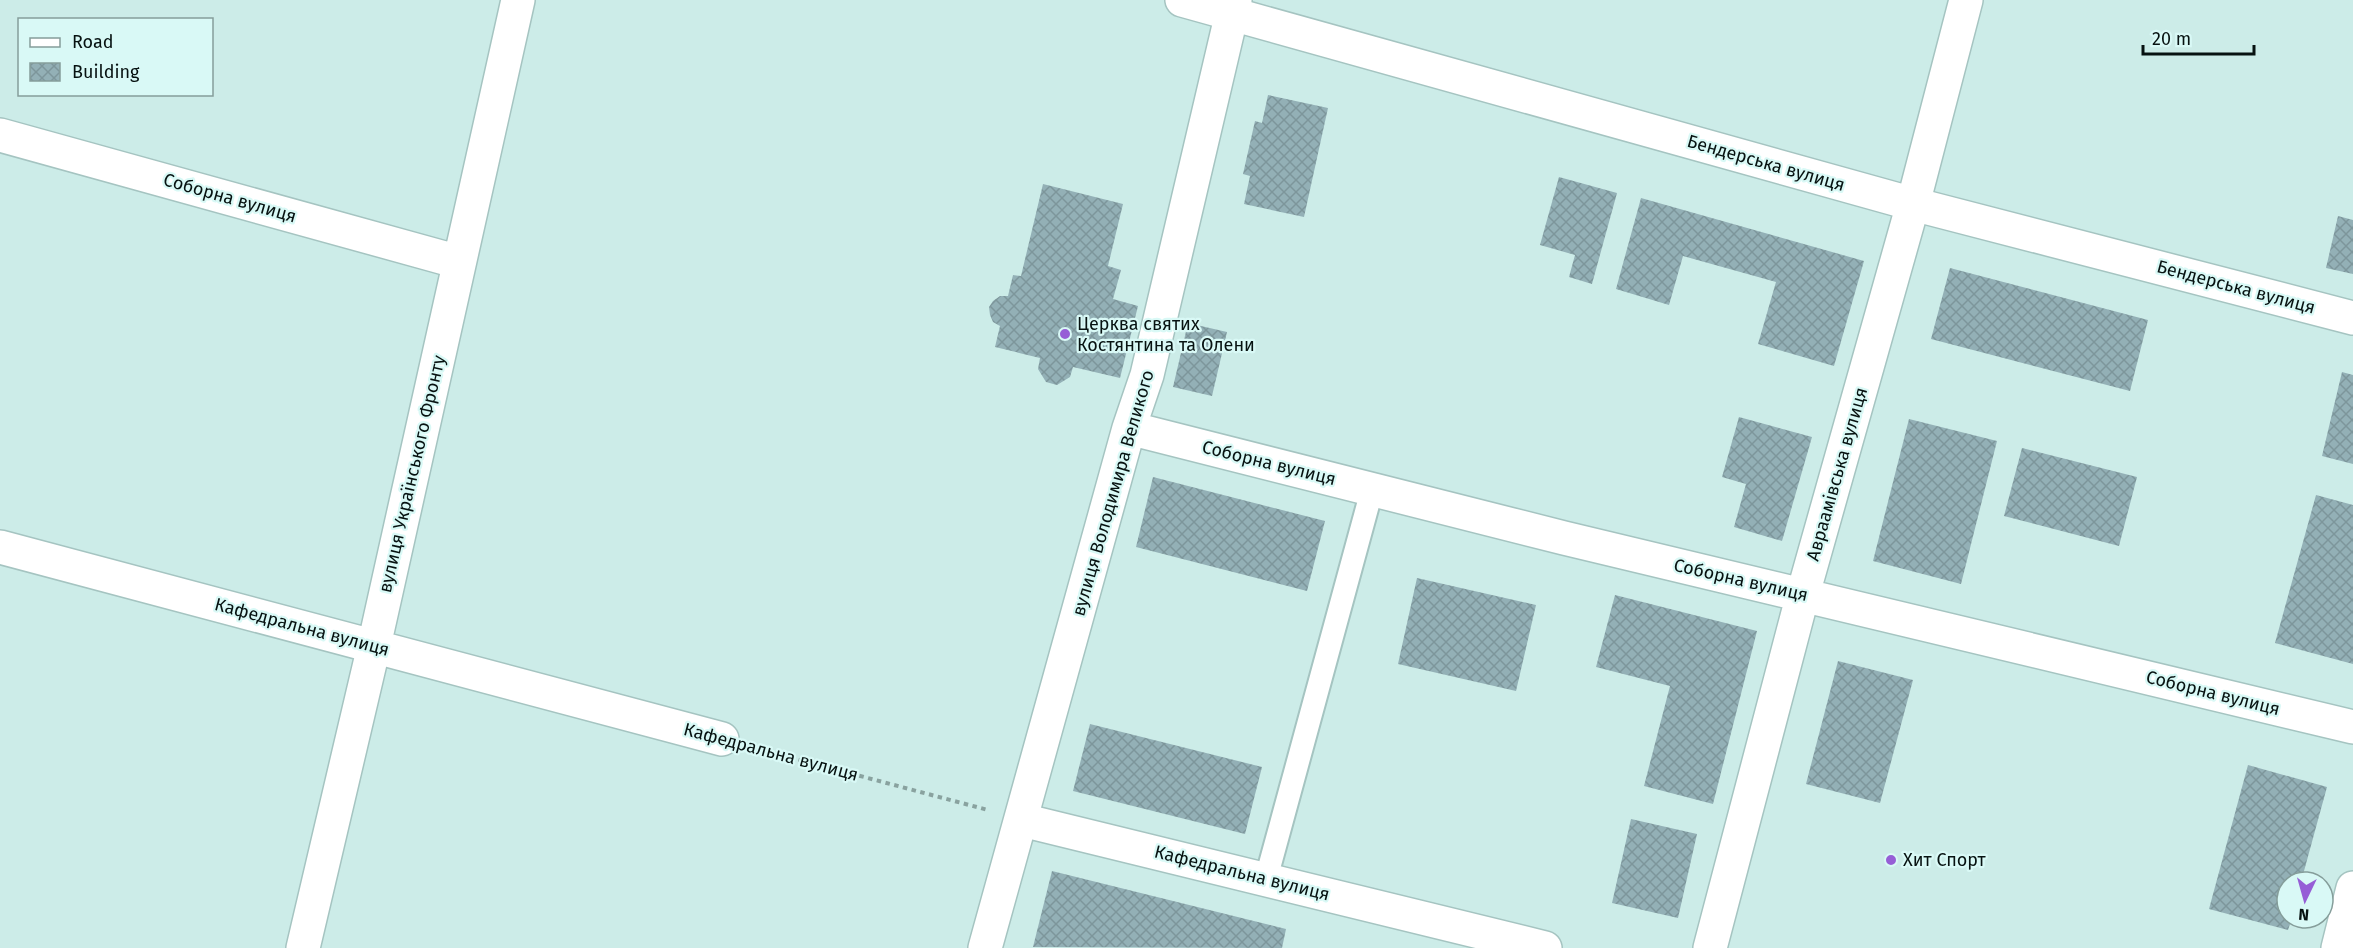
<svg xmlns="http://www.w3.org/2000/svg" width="2353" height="948" font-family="'Fira Sans',sans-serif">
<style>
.building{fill:url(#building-cross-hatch)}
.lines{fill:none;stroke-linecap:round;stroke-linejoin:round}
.lane-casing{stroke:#a5c4c1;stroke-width:26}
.street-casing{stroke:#a5c4c1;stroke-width:36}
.secondary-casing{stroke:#a5c4c1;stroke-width:36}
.path{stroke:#89a29f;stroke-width:4;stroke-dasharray:4.5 4.5;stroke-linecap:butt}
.lane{stroke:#fff;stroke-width:22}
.street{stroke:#fff;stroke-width:33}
.secondary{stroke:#fff;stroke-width:33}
.poi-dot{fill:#965ed6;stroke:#d9f9f6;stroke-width:2}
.labels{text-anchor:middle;stroke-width:4.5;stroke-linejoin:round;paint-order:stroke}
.street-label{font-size:18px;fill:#071211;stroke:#d9f9f6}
.poi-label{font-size:18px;fill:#071211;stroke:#d9f9f6;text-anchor:start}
</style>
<defs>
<pattern id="building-cross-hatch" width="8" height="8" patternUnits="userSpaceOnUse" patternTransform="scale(1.5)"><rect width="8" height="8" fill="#93b0b6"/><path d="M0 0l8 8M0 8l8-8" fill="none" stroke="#7d969b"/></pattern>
</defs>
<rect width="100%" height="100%" fill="#ccece8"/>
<path class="building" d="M1268 95 1328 108 1304 217 1244 204 1250 176 1243 174 1255 121 1262 123Z
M1559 177 1617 193 1592 284 1569 277 1575 255 1540 245Z
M1043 184 1123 204 1108 266 1121 270 1113 299 1138 306 1120 378 1073 367 1070 377 1057 385 1046 382 1038 369 1040 358 995 347 1000 326 993 322 990 315 989 307 993 301 1000 296H1008L1013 275 1021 276Z
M1641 198 1864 261 1834 366 1758 344 1776 282 1683 256 1669 305 1616 289Z
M2338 216 2353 220V274L2326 268Z
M1950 268 2148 320 2130 391 1931 339Z
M1188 323 1227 332 1212 396 1173 387Z
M2342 372 2353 375V464L2322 456Z
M1739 417 1812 437 1782 541 1734 527 1746 484 1722 477Z
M1909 419 1997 441 1961 584 1873 561Z
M2022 448 2137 477 2119 546 2004 516Z
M1153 477 1325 521 1307 591 1136 547Z
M2316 495 2353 505V664L2275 643Z
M1417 578 1536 605 1516 691 1398 664Z
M1615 595 1757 631 1713 804 1644 786 1670 686 1596 667Z
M1838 661 1913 680 1880 803 1806 784Z
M1090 724 1262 767 1245 834 1073 791Z
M2248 765 2327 787 2301 882H2287V918H2292L2288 930 2209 909Z
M1631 819 1697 834 1678 918 1612 903Z
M1052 871 1286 929 1282 948 1033 947Z"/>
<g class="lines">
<g class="lane-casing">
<path id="lane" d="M1266 879 1372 490"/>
</g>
<g class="street-casing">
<path id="street" d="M0 135 459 262
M1129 428 1564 538 2353 727
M0 547 722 739
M1022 820 1545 948
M303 948 374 646 518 0
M985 948 1129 428 1147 375 1235 0
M1710 948 1803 594 1913 204 1966 0
M2338 948 2353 888"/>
</g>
<g class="secondary-casing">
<path id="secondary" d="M1182 0 1913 204 2353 318"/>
</g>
<path class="path" d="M755 748 988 810"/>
<use href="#lane" class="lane"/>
<use href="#street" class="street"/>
<use href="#secondary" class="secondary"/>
</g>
<g class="poi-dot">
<circle cx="1065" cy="334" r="6"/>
<circle cx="1891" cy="860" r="6"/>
</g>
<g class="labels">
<g class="street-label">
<text transform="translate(1766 163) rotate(16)" y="6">Бендерська вулиця</text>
<text transform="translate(230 198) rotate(16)" y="6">Соборна вулиця</text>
<text transform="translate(2236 287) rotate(15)" y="6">Бендерська вулиця</text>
<text transform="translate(1269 463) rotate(14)" y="6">Соборна вулиця</text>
<text transform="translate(412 474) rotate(-77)" y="6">вулиця Українського Фронту</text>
<text transform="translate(1837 474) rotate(-74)" y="6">Авраамівська вулиця</text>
<text transform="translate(1113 493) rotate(-74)" y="6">вулиця Володимира Великого</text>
<text transform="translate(1741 580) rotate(13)" y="6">Соборна вулиця</text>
<text transform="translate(302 627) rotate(15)" y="6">Кафедральна вулиця</text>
<text transform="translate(2213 693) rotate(14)" y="6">Соборна вулиця</text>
<text transform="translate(771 752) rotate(15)" y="6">Кафедральна вулиця</text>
<text transform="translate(1242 873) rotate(14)" y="6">Кафедральна вулиця</text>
</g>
<g class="poi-label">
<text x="1077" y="330">Церква святих<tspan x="1077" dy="21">Костянтина та Олени</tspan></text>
<text x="1903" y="866">Хит Спорт</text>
</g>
</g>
<rect x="18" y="18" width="195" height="78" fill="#d9f9f6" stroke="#859d9a" stroke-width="1.5"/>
<rect x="30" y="38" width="30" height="9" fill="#ffffff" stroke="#859d9a" stroke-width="1.5"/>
<text x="72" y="48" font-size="18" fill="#071211">Road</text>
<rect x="30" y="63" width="30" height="18" fill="url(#building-cross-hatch)" stroke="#859d9a" stroke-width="1.5"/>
<text x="72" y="78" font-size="18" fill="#071211">Building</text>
<g transform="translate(2305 900) rotate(185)"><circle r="28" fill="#d9f9f6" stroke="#859d9a" stroke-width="1.5"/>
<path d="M0-4.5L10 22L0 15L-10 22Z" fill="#965ed6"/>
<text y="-9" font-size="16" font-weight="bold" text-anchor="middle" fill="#071211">N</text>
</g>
<path d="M2143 45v9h111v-9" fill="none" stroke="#071211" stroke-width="3"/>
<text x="2152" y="45" font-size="18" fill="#071211" stroke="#d9f9f6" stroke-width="4.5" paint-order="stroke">20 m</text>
</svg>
